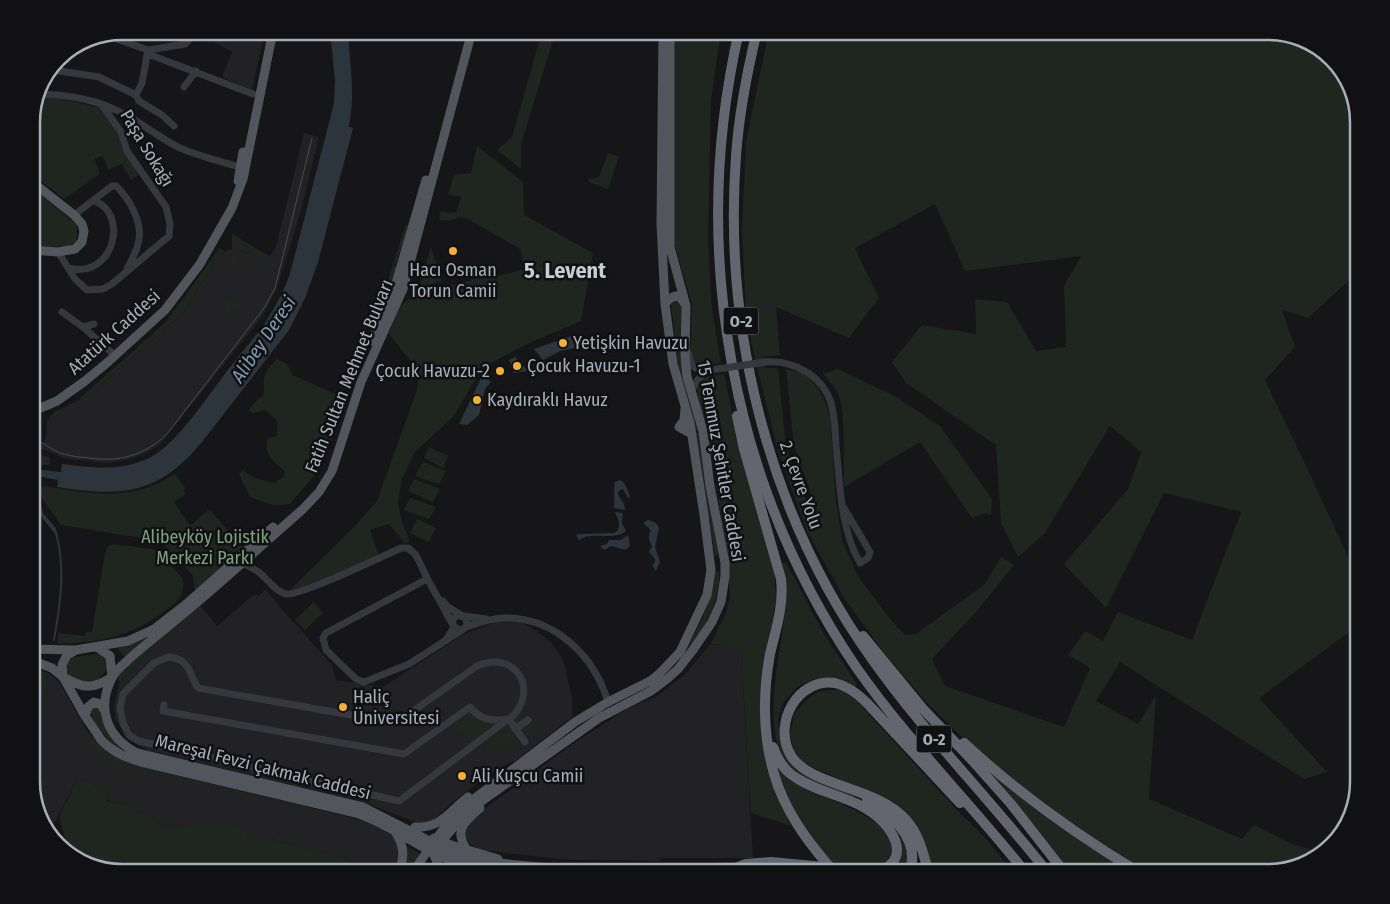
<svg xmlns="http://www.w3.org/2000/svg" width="1390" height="904" font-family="'Fira Sans Condensed',sans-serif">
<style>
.built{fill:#222225}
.green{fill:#1e261f;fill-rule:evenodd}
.water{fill:#2c353c}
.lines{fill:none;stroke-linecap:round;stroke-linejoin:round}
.stream{stroke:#2c353c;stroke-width:2}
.river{stroke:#2c353c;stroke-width:10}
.minor{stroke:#37383d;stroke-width:7}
.major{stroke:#53555c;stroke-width:9}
.highway{stroke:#63666e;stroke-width:10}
.tram{stroke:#4a4c52;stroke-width:1}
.minor-bridge{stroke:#37383d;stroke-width:7}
.major-bridge{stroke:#53555c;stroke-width:9}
.highway-bridge{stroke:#63666e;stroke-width:10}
.poi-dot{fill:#f2b134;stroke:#111113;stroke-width:2}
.labels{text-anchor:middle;stroke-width:5;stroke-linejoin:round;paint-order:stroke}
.shield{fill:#111113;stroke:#7b7e86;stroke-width:1}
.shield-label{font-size:16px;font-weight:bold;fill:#a8adb8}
.street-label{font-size:18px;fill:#a8adb8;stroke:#111113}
.poi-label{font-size:18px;fill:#a8adb8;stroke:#111113;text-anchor:start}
.park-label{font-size:18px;fill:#7fa381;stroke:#111113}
.water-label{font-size:19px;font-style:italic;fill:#7f9bb3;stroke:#111113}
.district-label{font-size:22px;font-weight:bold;fill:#c9ccd4;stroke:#111113}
.rim{fill:none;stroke:#a8adb8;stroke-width:2.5}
</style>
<rect width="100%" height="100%" fill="#161618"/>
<path class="built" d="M217 31H265L252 90 222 77 232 52 212 41Z
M304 133 319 137 300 214 277 288 261 318 160 444 144 454 126 460 104 463 64 458 40 448 46 438 47 421 54 412 79 400 95 390 182 314 218 256 229 250H238L264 258 271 255 276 246Z
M266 589 281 608 332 665 336 680 383 687 464 634 495 622 522 623 531 627 550 641 563 659 572 697V717L519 758 491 773 453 802 430 823H417L361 801 147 750 126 738 115 717 114 706 119 684 144 656 200 605 217 626 255 594 258 596Z
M717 644 741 651 753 858H660V861L569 860 480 850 469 843 463 834 465 828 475 816 574 743 629 708 659 695 685 674 710 645Z
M48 673 59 682 88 732 113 755 126 762 151 769 365 821 391 834 398 841 401 850 396 873H375L365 867 333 854 271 839H247L195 825 186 827 168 825 167 829 160 828 149 817V815L135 811V807L104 799 107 788 77 779 51 830 43 825 31 787V760L39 744Z"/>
<path class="green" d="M542 31H556L521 144V169L497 150 512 137Z
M674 31H722L718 50 711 101 708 239 712 310 721 363 703 366 695 364 691 350 692 304 673 239Z
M769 31H1268L1318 46 1347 77 1359 122V271L1308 318 1282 310 1295 347 1265 380 1311 476 1359 581V625L1259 698 1327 772 1304 779 1120 662 1096 701 1138 724 1156 695 1149 799 1242 839 1254 825 1294 845 1322 852 1313 861 1268 873H1148L1067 820 1010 779 967 742 926 702 885 654 844 598 807 531 778 450 755 360 746 314 742 229 746 141ZM935 204 965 271 1081 256 1064 286 1066 347 1036 351 1007 302 975 299 976 334 922 325 892 362 906 383 996 445 1001 523 1018 557 1045 533 1110 426 1141 452 1128 489 1064 564 1106 608 1164 493 1241 512 1192 640 1118 612 1103 641 1085 631 1068 655 1090 668 1064 727 945 686 932 659 977 611 1014 565 1001 557 985 584 916 634 905 635 895 625 859 578 843 543 836 502 830 417 824 399 818 388 810 379 800 372 786 369 794 446 817 511 812 515 786 447 778 368H765L763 357 780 355 776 307 849 338 879 298 855 248Z
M40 97 61 99 103 108 140 173 131 180 122 164 108 170 103 156 94 159 100 174 64 199 31 173V117Z
M477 146 523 182 524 215 593 253 581 321 527 344 483 367 453 417 415 452 402 479 398 503 402 522 410 541 405 544 389 524 370 530 379 555 297 590 289 591 354 527 377 501 417 390 419 372 389 334C393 324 396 310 404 303 417 291 470 281 488 276L489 278 525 269 520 249 468 219C455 215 454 223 440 220L439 216 441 211 448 213 456 212 461 197 448 194 454 175 471 173Z
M608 153 619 157 608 189 589 182 588 179 599 177Z
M31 187 77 225V241L69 246 31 247Z
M407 225 409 227C405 240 400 250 396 263L393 265 397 268 394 278 382 308 377 306 383 297 405 226Z
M232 234 269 256 264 258 238 250H232Z
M431 247 442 281 420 288 419 286Z
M220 248 225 252 218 256 182 314 95 390 79 400 80 398 166 322Z
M232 255C244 257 254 261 260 272L259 275 255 273 256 270 238 261 233 271 230 269Z
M228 297 243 305 223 320Z
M673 300H676L681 304 682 310V327L700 430 695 431 679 374 671 303Z
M277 359 287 364 293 375 342 397 340 412 325 457 318 471 290 504 282 505H273L250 497 239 474 242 470 255 478 274 483 283 477 285 472C274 460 264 457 267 439L276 436C280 421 276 419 265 410L253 413 249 410 254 403 264 395C263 377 263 372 277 359Z
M838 369 898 398 940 426 992 499 991 516 986 513 972 518 920 442 844 487C843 465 846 416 839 396 835 387 829 381 823 374Z
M724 374 741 456 774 571 776 599 761 691 779 801 791 826 751 813 741 651 717 644 710 645 726 613 730 597 728 565 709 434 698 402 697 388 700 382 708 376Z
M700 432 709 504 718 551V555L715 557 696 433Z
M429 447 448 456 443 468 424 458Z
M31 455 50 457V465H31Z
M423 462 446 471 439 484 415 476Z
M175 474 186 489 183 491 186 494 174 502 190 526 209 509 243 547 195 590 193 576 187 569 162 543 154 540 61 525 40 496 36 497 31 495V486L37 489 44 486C75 491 108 498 140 490 152 487 164 480 175 474Z
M414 479 440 489 433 502 408 491Z
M410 498 436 507 429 519 404 510Z
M417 519 436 528 429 542 410 533Z
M113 544 152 549 157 551 183 579C185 599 174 605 159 615 122 640 101 641 58 644V633L85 636 86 632H92L105 553 108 546Z
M786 562 824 634 857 684 855 686 833 679 832 677 815 679 808 682 797 687 784 702 780 711 778 720 783 750 789 761 834 787 871 804 902 833 909 856 906 873H884L892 868 894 831C874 818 854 803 834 791 819 782 802 778 790 767 758 738 782 645 786 606V595L782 563Z
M718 571C720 576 719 581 718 587 715 614 698 635 683 657H682C697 630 712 604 714 573Z
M314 602 323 613 305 630 295 620Z
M173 625 176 627 144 656 120 683 118 678 120 673Z
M149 636 125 657 118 649V648Z
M99 654 106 655 108 668C98 685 79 688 66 671L67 660 72 657Z
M31 668 48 673 39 744 31 760Z
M831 690H841L855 699 956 809 990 843 1013 873H931L923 843 869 793 804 763 794 751 790 734 794 715 804 702 819 691Z
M94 706 98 707 110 735 121 748 120 749C108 741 90 724 91 709Z
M468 713 483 722 497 724 474 740 461 735 453 725Z
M525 713 541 725C528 742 503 756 482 746Z
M89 735 112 756 125 763 152 771 151 774 117 765 116 774 148 784V787L107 775 111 761 104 758 85 739Z
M778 770C790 772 813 789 825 796 843 806 910 828 888 859L889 861 878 867 833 865C807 833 791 809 778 770Z
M991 773C1036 810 1082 843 1131 873H1069L989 775Z
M77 779 107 788 105 800 135 807V811L150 815 149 817 157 819 156 823 160 824V828L167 829 168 825 185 827 187 825H195L198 821 232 825 245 829 248 839H271L333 854 365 867 375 873H122L72 858 64 849 65 838 59 817Z
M407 846 422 855 411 873H401Z"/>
<path class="water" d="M330 31H340L344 96 340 124 353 128 318 262 306 296 289 330 202 442C158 495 122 497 57 487L58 480 31 475V469L61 472 62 464C93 468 121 472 151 457 178 443 211 391 231 366 244 349 259 333 270 315 278 302 285 288 290 274L334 103 335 80Z
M574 335 576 348 560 351 543 360 534 349Z
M515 357 528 371 514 373 509 360Z
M483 374 491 382 485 389 479 415 467 425 459 424Z
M620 480C626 483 628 491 630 497L628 498 623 489 618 492V495L624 504 625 510 614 508C615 499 613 491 615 482Z
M31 497 41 506 43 513 55 527 58 535H56L39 514 31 509Z
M615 512 623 513 622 523 626 531C612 542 594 530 579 540L576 535 580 534 614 533C623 528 618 519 615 512Z
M648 520 656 523 659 528 655 547 660 562 656 571 652 565 654 564 655 559 649 552 652 547C651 545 650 542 649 540 648 527 656 534 643 523Z
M628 535 630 545C625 554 619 547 611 546L604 550 600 546 607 544 609 540H621Z"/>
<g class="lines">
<path class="stream" d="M54 640C60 606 66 567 56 533"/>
<path class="river" d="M341 137C352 101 345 68 343 31"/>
<path class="minor" d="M105 35 148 50 185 44 189 40 188 31
M148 54 253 94
M53 70 99 77 136 95 139 101 162 115 174 126
M184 87 196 71
M42 94C68 95 97 100 120 112 141 122 159 138 180 148 199 156 219 161 239 167
M136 95 142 83 148 50
M74 215 112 186H116C129 198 142 221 139 240 137 250 132 260 127 269
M58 252 75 279 87 290 103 289 112 284 169 236 170 224 166 207 127 151 121 132 102 105
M68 268C115 280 129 212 94 201
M62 312 83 327 111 352
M83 327 94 324
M688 352 692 366 698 369 711 370
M765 362C793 360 822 375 831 403 835 416 835 431 836 445 840 484 840 528 860 563L868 558 870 552 844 508
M691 393C695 382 699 377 708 371
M242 563C249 566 256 569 262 575 269 581 276 592 286 594 298 597 383 556 401 548H408L416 555 428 580 453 625
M427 579 326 633 323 638 326 650 356 679 364 682 409 664 462 630
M443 601 448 607 461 615
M464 616 486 619
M466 627C478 623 491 618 504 618 554 617 594 655 608 702
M446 640 454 627C451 622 453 617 459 615L466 618 467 625 464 629 460 630 454 627
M168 657C191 659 188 673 198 688L396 723 477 666C512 650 539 685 514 715L399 801 139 741 129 735 123 723 120 708 123 694 154 663Z
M164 705 163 711 404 754 470 707C480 720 494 722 509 719L525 742
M515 729 528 720"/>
<path class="major" d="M472 31 403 289 361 382 332 471 319 492 303 509C264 543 227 578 188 610 168 627 148 642 129 659 123 665 117 669 113 676 96 707 106 737 137 753L363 807 455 854 478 861 571 870 738 867 770 869 789 873
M31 181 74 215 82 224 84 231 82 242 75 249 58 252 31 250
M238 181 243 152
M665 304 669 299 675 296 680 297 685 304
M372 341 395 287 426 180
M685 409 684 420 679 427 692 434
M31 412 57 401 85 381 108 362 165 310 200 264 232 208 243 179 273 31
M97 647 110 656 112 677
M31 649 74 650
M31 660 52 668 63 677 85 716 102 741C113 752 126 758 141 762L356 813C393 825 423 852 460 864 477 870 496 871 514 873
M63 677 62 665 67 655 76 650 128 641 154 629 185 605 273 527
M65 678C84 689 94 689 112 677
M85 716 88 707 94 702 100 704 105 711
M466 805 575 722 608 702 652 680 659 674 680 652 707 595 711 570 704 515 690 423 673 364 665 304 661 224 663 31
M469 810 599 718 651 691 667 679 678 669 693 650 712 622 721 602 725 576V563L710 486 703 431 687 377 685 356 686 306 670 247V31
M415 827C440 829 450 811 468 797
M396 833C405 847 404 857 399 873
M434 838 451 845 498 859
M467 850C453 830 465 821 480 808
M432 851 437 862 438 873
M445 873 454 869 466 870"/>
<path class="highway" d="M739 31C689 249 730 482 856 667 907 740 970 803 1026 873
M757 31C747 72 739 114 736 156 723 332 769 515 872 659 925 734 991 800 1048 873
M737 416 744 449 781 579C784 605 776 629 770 654 762 698 763 744 778 786
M863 636 923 709 972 760 1011 804 1065 873
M964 743C1018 793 1077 835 1140 873
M867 800C892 815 922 840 909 873
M738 867 746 864 771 862 878 872C888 868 897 861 897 850 897 842 893 835 889 829 865 796 822 797 792 775 782 768 777 758 773 747
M929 873C923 854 920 836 907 821 878 786 808 787 790 754 773 722 798 678 835 683 848 686 858 694 867 703L960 803"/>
<path class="tram" d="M31 436C40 441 49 448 58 452 68 456 78 457 89 458 119 462 144 456 167 434L264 308 275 288 312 138"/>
<path class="minor-bridge" d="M711 370 765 362"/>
<path class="major-bridge" d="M446 836 469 810
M412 873 449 821 466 805"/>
<path class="highway-bridge" d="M778 786C791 820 811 846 835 873"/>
</g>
<g class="poi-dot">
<circle cx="453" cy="251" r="5"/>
<circle cx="563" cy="343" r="5"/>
<circle cx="517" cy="366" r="5"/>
<circle cx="500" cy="371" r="5"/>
<circle cx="477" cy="400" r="5"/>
<circle cx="343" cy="707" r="5"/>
<circle cx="462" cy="776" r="5"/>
</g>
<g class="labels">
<g class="shield">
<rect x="723.5" y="307.5" width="35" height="27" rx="4"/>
<rect x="916.5" y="725.5" width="35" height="27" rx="4"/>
</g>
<g class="shield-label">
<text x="741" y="327">O-2</text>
<text x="934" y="745">O-2</text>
</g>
<g class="street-label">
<text transform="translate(147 148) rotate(59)" y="6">Paşa Sokağı</text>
<text transform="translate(114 332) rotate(-42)" y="6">Atatürk Caddesi</text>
<text transform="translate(349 376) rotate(-68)" y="6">Fatih Sultan Mehmet Bulvarı</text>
<text transform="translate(721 461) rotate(80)" y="6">15 Temmuz Şehitler Caddesi</text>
<text transform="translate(801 485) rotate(70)" y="6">2. Çevre Yolu</text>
<text transform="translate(263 767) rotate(14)" y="6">Mareşal Fevzi Çakmak Caddesi</text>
</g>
<g class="poi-label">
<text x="453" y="276" text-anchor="middle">Hacı Osman<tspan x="453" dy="21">Torun Camii</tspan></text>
<text x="573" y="349">Yetişkin Havuzu</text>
<text x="527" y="372">Çocuk Havuzu-1</text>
<text x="490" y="377" text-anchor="end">Çocuk Havuzu-2</text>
<text x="487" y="406">Kaydıraklı Havuz</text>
<text x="353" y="703">Haliç<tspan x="353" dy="21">Üniversitesi</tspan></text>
<text x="472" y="782">Ali Kuşcu Camii</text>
</g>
<g class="park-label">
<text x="205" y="543">Alibeyköy Lojistik<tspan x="205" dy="21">Merkezi Parkı</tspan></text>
</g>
<g class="water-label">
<text transform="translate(263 339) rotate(-56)" y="7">Alibey Deresi</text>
</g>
<g class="district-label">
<text x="565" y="278">5. Levent</text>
</g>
</g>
<path d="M0 0H1390V904H0ZM122 40H1268A82 82 0 0 1 1350 122V782A82 82 0 0 1 1268 864H122A82 82 0 0 1 40 782V122A82 82 0 0 1 122 40Z" fill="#111113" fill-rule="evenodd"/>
<path class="rim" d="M122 40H1268A82 82 0 0 1 1350 122V782A82 82 0 0 1 1268 864H122A82 82 0 0 1 40 782V122A82 82 0 0 1 122 40Z"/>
</svg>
